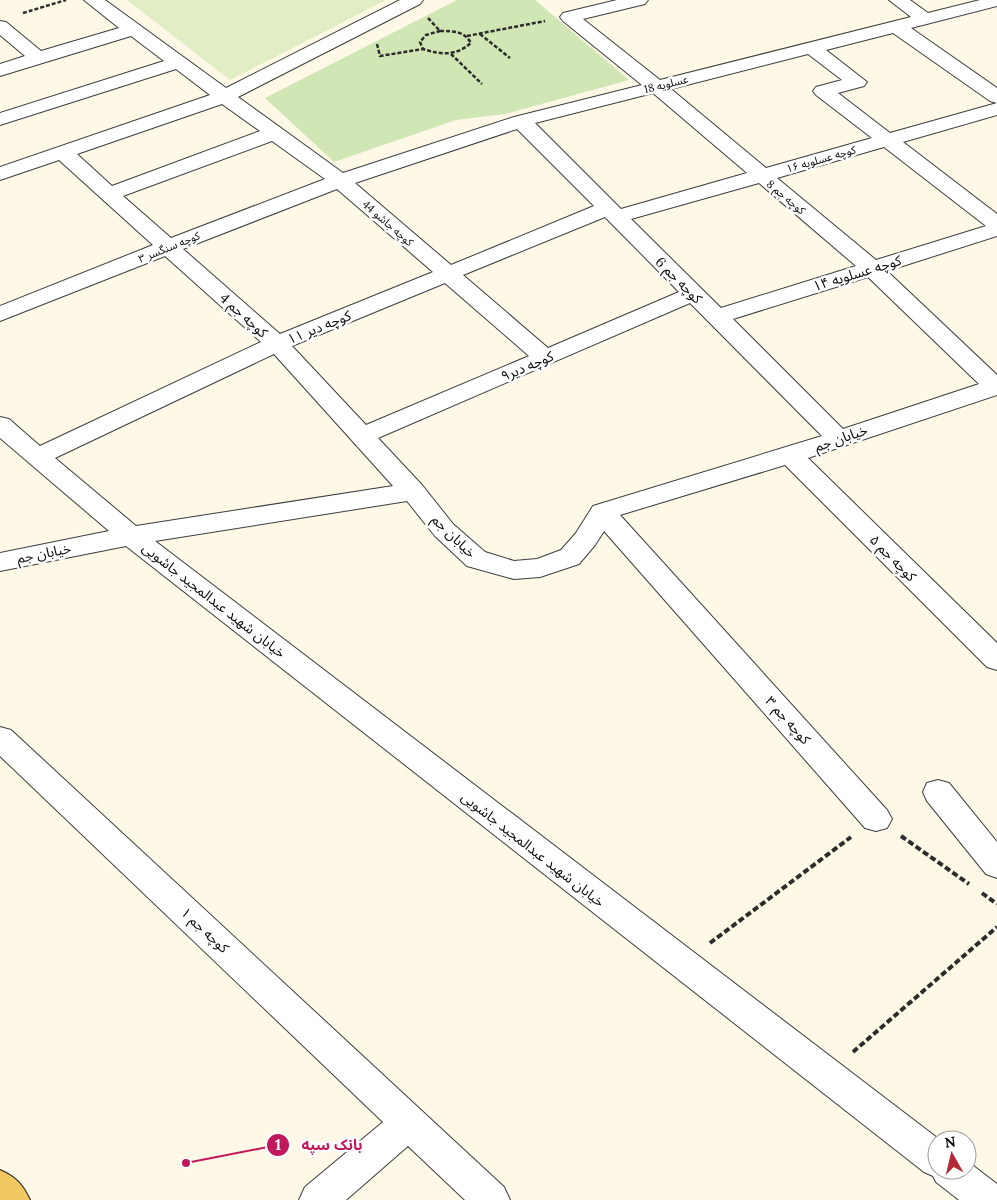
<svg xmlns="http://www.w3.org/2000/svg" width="997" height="1200" font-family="Lora,'Noto Sans Arabic',serif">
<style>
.green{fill:#d0e6b4}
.pitch{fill:#e1edc5}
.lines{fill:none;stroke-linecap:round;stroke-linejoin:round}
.minor-casing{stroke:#3d3d3d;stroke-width:2}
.major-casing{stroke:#1b1b1b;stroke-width:2}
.path-far1{stroke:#2c2c2c;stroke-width:2.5;stroke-dasharray:4 2;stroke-linecap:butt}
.path{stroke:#2c2c2c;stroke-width:4;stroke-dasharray:6 3;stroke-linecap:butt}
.minor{fill:#fff;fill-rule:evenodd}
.major{fill:#f3c863;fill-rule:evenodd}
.labels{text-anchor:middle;stroke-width:5;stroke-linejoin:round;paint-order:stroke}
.far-street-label{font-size:11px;fill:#0a0a0a;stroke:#fff}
.street-label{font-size:14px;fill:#0a0a0a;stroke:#fff}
.leader{fill:none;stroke:#c2185b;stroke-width:2}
.callout-dot{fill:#c2185b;stroke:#fff;stroke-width:2}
.mark-label{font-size:15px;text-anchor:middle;font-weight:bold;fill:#fff}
.callout-label{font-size:15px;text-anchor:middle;font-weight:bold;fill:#c2185b;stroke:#fff;stroke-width:5;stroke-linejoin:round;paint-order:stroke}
</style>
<rect width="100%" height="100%" fill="#fef8e7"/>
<path class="green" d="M457 0H535L629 80 505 114 456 120 334 162 265 98Z"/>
<path class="pitch" d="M127 0H386L230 80Z"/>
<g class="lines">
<g class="minor-casing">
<path id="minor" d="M84 0H105L226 88 400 0H423L420 4 238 97 343 173 514 117 642 85 563 21 560 17 563 13 617 0H648L645 4 583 19 660 80 911 17 889 0H910L928 13 980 0H997V6L911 28 997 88V103L990 101 893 33 826 50 867 82 864 86 838 93 890 133 997 103V115L903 142 997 214V236L887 271 997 375V395L808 458 997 643V670L987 667 785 465 620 515 887 810 892 819 887 828 876 831 865 828 604 531 595 545 579 564 540 577 514 579 467 566 435 536 407 501 155 541 940 1140H937V1170H967V1161L997 1184V1200H959L936 1182 933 1176 924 1172 126 546 0 571V553L109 531 0 438V417L9 419 40 446 261 342 165 256 0 321V306L153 245 59 160 0 180V167L210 95 176 69 0 125V113L164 61 131 36 0 76V64L25 56 0 35V21L6 22 41 51 119 28ZM808 54 842 80 816 87 813 91 816 95 872 138 766 168 671 89ZM653 93 747 173 621 209 535 123ZM222 104 260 131 112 186 77 154ZM517 129 594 206 451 265 355 183ZM272 141 325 179 171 238 123 196ZM884 147 986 226 876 260 777 178ZM759 183 856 266 721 308 631 219ZM337 189 433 272 280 334 183 249ZM605 217 679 292 548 348 463 275ZM868 277 979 384 843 429 733 319ZM445 283 529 356 366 425 292 346ZM690 303 822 436 593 506 576 533 561 550 537 559 514 561 485 552 453 524 422 485 378 438ZM274 354 393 486 136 526 55 458Z
M0 727 11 730 504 1187 510 1200H465L408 1146 346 1200H299L305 1187 383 1122 0 756Z
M938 780 949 783 997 842V878L986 874 927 801 923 792 927 783Z"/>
</g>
<g class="major-casing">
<path id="major" d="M0 1170C16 1177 23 1185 30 1200H0Z"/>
</g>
<path class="path-far1" d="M23 13 66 0
M428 18 440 31
M440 31C453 31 464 31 471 43 456 56 441 55 423 49L420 42 426 35Z
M480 34 510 58
M467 36 545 21
M377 44 380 56 423 49
M451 54 482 84"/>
<path class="path" d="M901 836 969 884
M982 893 997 904
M710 943 851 837
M853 1052 997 927"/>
<use href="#minor" class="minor"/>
<use href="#major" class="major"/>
</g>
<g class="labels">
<g class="far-street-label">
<text transform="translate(666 84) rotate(-14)" y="4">عسلویه 18</text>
<text transform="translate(821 159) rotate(-16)" y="4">کوچه عسلویه ۱۶</text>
<text transform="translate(786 197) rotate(40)" y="4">کوچه جم 8</text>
<text transform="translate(388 223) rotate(41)" y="4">کوچه جاشو 44</text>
<text transform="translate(169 247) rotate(-22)" y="4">کوچه سنگسر ۳</text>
</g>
<g class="street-label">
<text transform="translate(857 273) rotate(-17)" y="5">کوچه عسلویه ۱۴</text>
<text transform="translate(679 280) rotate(45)" y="5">کوچه جم 6</text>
<text transform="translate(244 315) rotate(42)" y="5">کوچه جم 4</text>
<text transform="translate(319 327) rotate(-22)" y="5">کوچه دیر ۱۱</text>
<text transform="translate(527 366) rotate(-23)" y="5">کوچه دیر۹</text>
<text transform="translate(841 438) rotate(-19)" y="5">خیابان جم</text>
<text transform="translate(454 536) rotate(44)" y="5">خیابان جم</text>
<text transform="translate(44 553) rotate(-11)" y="5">خیابان جم</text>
<text transform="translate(893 558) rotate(45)" y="5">کوچه جم ۵</text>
<text transform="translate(214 600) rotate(38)" y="5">خیابان شهید عبدالمجید جاشویی</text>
<text transform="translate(788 720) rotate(48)" y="5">کوچه جم ۳</text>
<text transform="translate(533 849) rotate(38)" y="5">خیابان شهید عبدالمجید جاشویی</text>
<text transform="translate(205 930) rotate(43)" y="5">کوچه جم ۱</text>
</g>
</g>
<path class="leader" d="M186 1163L278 1145"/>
<g class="callout-dot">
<circle cx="186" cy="1163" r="5"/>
<circle cx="278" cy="1145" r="12"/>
</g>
<g class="mark-label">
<text x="278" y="1150">1</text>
</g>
<g class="callout-label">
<text x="332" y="1150">بانک سپه</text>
</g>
<g transform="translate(952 1155) rotate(352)"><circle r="24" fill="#ffffff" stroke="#9d9d9d"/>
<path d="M0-4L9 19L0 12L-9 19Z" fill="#b22937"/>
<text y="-8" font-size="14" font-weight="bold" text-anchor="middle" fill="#0a0a0a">N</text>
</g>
</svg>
